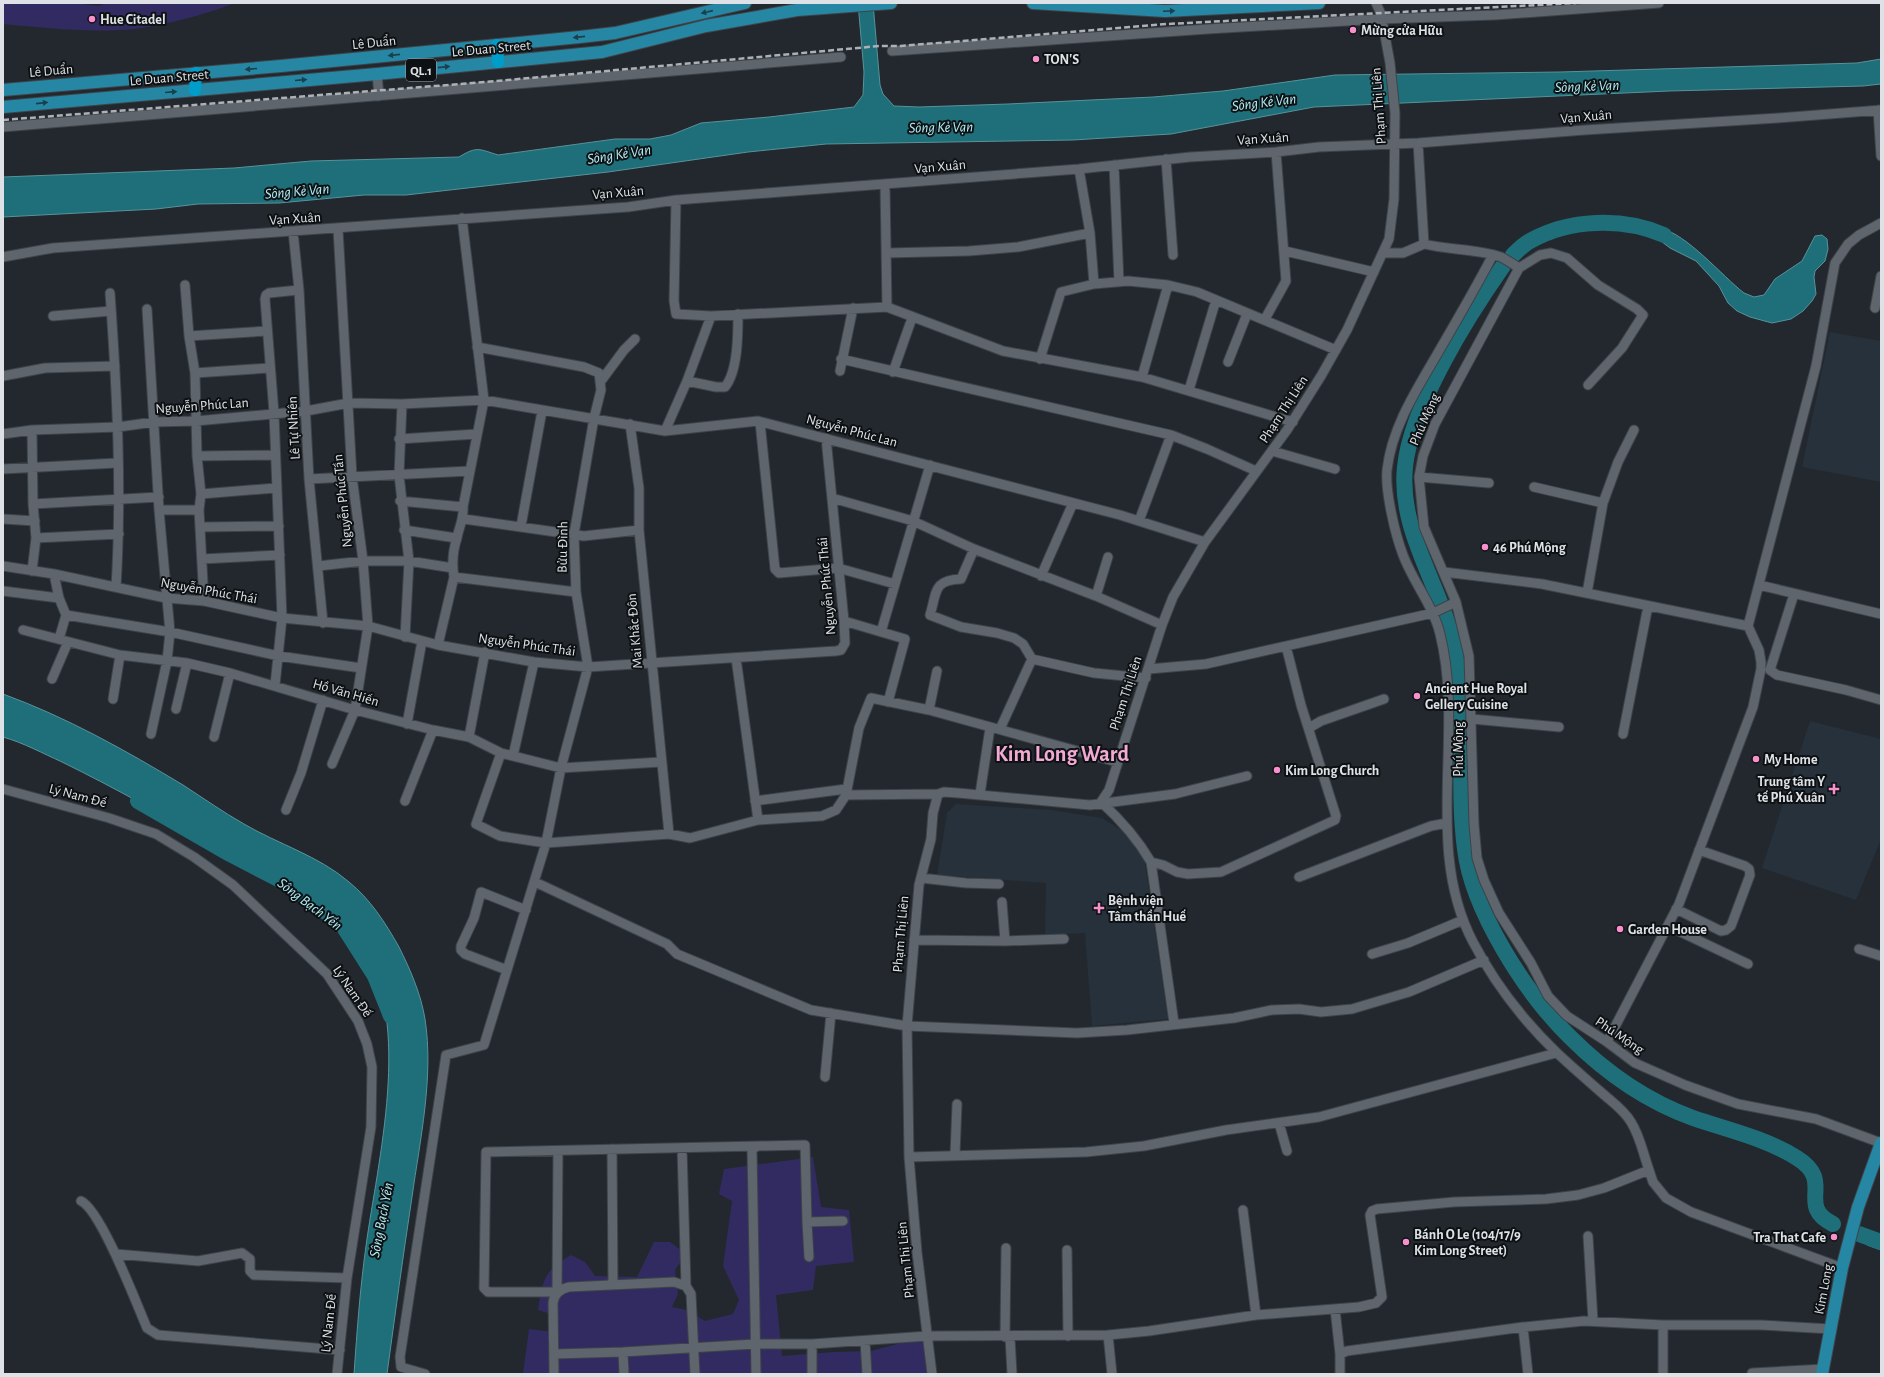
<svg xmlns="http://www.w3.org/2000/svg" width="1884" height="1377" font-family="'Alegreya Sans',sans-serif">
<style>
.built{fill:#26313b}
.green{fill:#322b61}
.water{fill:#1e6f79;stroke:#58929a}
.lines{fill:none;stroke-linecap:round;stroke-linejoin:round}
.river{stroke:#1e6f79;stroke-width:16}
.minor-casing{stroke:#3e4348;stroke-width:11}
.major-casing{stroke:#3e4348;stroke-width:14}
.highway-casing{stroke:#3e4348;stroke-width:14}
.minor{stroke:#5e656c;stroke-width:9}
.major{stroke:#2687a4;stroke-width:12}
.highway{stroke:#019dca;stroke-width:12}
.rail{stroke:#adb1b6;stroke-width:2.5;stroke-dasharray:6 3;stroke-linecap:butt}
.oneway{fill:#18404d}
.poi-dot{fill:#f790cd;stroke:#0e1113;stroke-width:1.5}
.labels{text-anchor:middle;stroke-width:4;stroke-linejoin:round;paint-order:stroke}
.shield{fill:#0e1113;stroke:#a0a3a7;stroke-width:1}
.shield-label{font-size:13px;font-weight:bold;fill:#dee2e6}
.poi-label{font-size:14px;font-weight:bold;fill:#dee2e6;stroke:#0e1113;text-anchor:start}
.street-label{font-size:14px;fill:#dee2e6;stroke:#0e1113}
.water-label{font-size:15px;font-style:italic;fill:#b1eef7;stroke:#0e1113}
.town-label{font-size:22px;font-weight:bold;fill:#f2a9d3;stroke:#0e1113}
</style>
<rect width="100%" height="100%" fill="#22282e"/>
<path class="built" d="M1830 332 1881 341V482L1802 467Z
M1810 721 1881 739V839L1856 900 1762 868Z
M956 804 1051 810 1102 818 1123 831 1136 845 1144 857 1168 1019 1092 1026 1085 933 1045 935 1046 883 937 875 947 813Z"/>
<path class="green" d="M3 3H74L98 6 108 3H234C205 15 165 25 134 29 90 33 46 28 3 24Z
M813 1157 821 1207 849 1210 854 1262 816 1266 813 1290 776 1295 782 1356 833 1352 871 1351 928 1336 932 1374H523L529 1329 553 1332 557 1316 538 1310C543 1280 543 1271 571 1255L585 1262 595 1276 637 1277 654 1242H670L686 1254 675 1270 678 1294 672 1307 687 1310 705 1321 733 1314 739 1300 723 1266 732 1201 719 1194 724 1169Z"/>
<path class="water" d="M858 3H873L880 85 883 94 894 106 919 107 1008 104 1153 97 1223 91 1335 75 1560 72 1857 63 1881 59V84L1863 86 1669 91 1314 107 1171 134 1073 140 826 144 748 152 608 172 406 195H364L279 203 198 204 156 209 3 217V177L234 168 311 161 459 157C477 146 479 149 498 155L615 139H650L671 135 701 123 769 117 854 107 863 95 864 72Z
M1644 228C1649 228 1655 227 1660 228 1687 234 1722 276 1744 293L1754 297 1764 295 1775 279 1802 261 1815 236 1822 235 1827 239 1828 249 1825 261 1815 271 1814 277 1816 294 1812 301 1803 311 1791 319 1772 323 1750 317 1737 311 1728 303 1719 286 1696 261 1670 248Z
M3 694C66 717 125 750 183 785 203 798 223 812 244 824 278 844 319 856 349 882 370 899 385 922 399 947 410 969 421 994 425 1019 434 1076 420 1140 412 1197 403 1256 395 1315 387 1374H354C357 1331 360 1289 366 1246 377 1164 414 1019 361 949 324 899 266 873 213 843 163 815 113 787 62 762 42 753 24 743 3 737Z
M1872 1233 1881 1236V1250L1867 1245Z"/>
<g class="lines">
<path class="river" d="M1513 255C1518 250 1524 244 1530 241 1569 219 1622 217 1664 235
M1503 266C1468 316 1411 406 1405 467 1398 532 1442 586 1454 648 1468 714 1456 782 1465 849 1472 910 1526 994 1570 1037 1605 1072 1646 1101 1693 1118 1728 1130 1765 1138 1797 1158 1836 1182 1795 1205 1833 1224
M138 801 230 854 288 884 342 924 375 976 391 1016
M1859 1234 1881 1242"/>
<g class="minor-casing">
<path id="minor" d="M892 51 1208 29 1381 19 1495 15 1659 3
M377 74 379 96
M1878 110 1881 156
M3 127 841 57
M1418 143 1424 244C1448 250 1479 249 1501 257 1507 260 1513 264 1519 268
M1166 159 1173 255
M1114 165 1119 282
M1079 169 1090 233 1094 284
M885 185 887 307
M676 200 674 301 676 314 711 316 887 307 1003 351 1142 377 1293 422
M293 231 299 290 309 479 323 623
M1285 251 1374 272
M887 253 969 251 1018 247 1090 233
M1383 253H1403L1424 244
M1493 255C1477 285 1460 315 1443 344 1421 383 1392 424 1387 470 1385 491 1395 534 1403 555 1413 582 1433 605 1440 634 1465 734 1423 847 1473 942 1494 982 1524 1021 1556 1052 1571 1066 1587 1080 1602 1093 1612 1102 1624 1110 1631 1122 1640 1136 1643 1153 1649 1170
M3 257 53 248 628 207 676 200 1079 169 1190 157 1276 152 1319 147 1418 143 1585 130 1778 118 1881 110
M185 285 189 336 195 373 197 456 201 494 199 510 204 601
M110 293C117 391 122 489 116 587
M1875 308 1881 276
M147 309 159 510 170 632 167 661 151 734
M53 316 111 311
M1265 319 1286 281 1276 152
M189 336 267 331
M841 359 1171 435 1207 449 1256 471
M1040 359 1061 292 1094 284 1128 281 1168 285 1197 292 1336 350
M1228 362 1247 314
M840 371 853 308
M893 372 912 318
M195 373 269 368
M3 376 45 368 115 366
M1142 377 1168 285
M601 381 624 350 635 339
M687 381 716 387H725C738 371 738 334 738 314
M1588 385 1622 348 1643 315 1637 309 1598 285 1567 258 1551 253 1540 255 1519 268 1435 424 1423 456 1419 477 1424 527 1456 602 1469 656 1474 824 1477 858 1484 880 1499 913 1531 963 1548 996 1567 1016 1607 1042 1635 1063 1685 1085 1738 1104 1816 1119 1881 1143
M1189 390 1216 300
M402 404 399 475 409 561 405 637
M760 422 775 569 779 573 838 568 895 584
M630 424 639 488V530L669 834
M665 431 687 381 711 316
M3 434 32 430 118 427 154 422 196 421 306 411 349 403 402 404 484 400 665 431 758 421 1120 515 1205 542
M399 439 477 434
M1272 451 1335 469
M197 456 275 455
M3 469 117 463
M1419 477 1489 483
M309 479 470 471
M1534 487 1603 503
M201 494 276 488
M832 498 913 521 974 549 1096 596 1162 625
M400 501 463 507
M33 504 159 497
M159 510H199
M3 519 35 521
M464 519 584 536 639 530
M1139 521 1171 435
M521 526 542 411
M202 527 279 526
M404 530 456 538
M36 538 119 534
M974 549 961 579C933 580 937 592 930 615L961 627 997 633 1014 638 1023 644 1032 659 1094 673 1146 678
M202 559 280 555
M3 566 54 574 166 598 204 601 282 618 368 626 438 645 534 662 588 667 836 651 841 650 845 643 844 621 826 438
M318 566 363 561H409L453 568
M32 571 36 538 33 504 32 430
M1444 572 1542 584 1748 626 1816 366 1835 263 1848 244 1859 235 1881 223
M54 574 59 598 66 615 59 639
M1041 576 1073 503
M454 577 576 592
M1759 585 1881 614
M3 591 59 598
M1587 593 1603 503 1618 462 1634 430
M1794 594 1770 670 1777 675 1846 690 1881 700
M1096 596 1108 557
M66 615 170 632 279 656 361 668
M844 621 905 639 888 702
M23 630 120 655 187 663 230 673 355 710 433 730 469 737 501 753 561 768 661 762
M881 632 930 465
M438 645 454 577C452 565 453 550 457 538 459 527 464 519 463 507L484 400 462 218
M736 658 758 820
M1149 669 1206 664 1433 613 1456 602
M52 679 68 642
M275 685 282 618 274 413 265 299 266 295 269 293 299 290
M113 699 120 655
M176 709 187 663
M929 710 937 671
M1472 719 1559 727
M407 724 422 641
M1309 728 1321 721 1384 699
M1000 729 1032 659
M1623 734 1648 606
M214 737 230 673
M469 737 485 652
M501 753 476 824 500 836 546 843 669 834 690 838 758 820 822 816 836 810 846 795 859 728 871 698 929 710 1117 762
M513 756 534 662
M332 764 355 710 368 626 363 561 352 476 338 229
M3 789 109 818 156 834 194 857 233 885 327 974 358 1021 367 1044 372 1067 371 1127 347 1278 337 1374
M980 794 990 728
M846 795 938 794
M405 801 433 730
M755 801 846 789
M1101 802 1109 790 1162 625 1173 597 1205 542 1287 430 1321 376 1347 330 1389 239 1394 199 1395 113 1390 63 1381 14 1376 3
M1101 802C1121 820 1137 838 1151 862L1163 865 1177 872 1188 874 1221 872 1335 820 1336 816 1301 705 1286 646
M286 810 301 773 323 700
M1151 862 1174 1023
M1299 877 1431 826 1447 823
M921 878 966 883 999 884
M535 882 667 944 677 954 811 1010 907 1026 1077 1033 1127 1030 1234 1018 1272 1010 1299 1009 1321 1012 1352 1009 1409 992 1484 960
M1676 909 1721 931 1726 930 1731 926 1750 875 1749 869 1745 866 1699 850
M1668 926 1748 964
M914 940 1005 941 1002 902
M1005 941 1064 939
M1859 949 1881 956
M1372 954 1408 943 1463 920
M507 970 465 954 461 950V946L474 918 481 892 526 910
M1607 1042 1679 904 1753 707 1761 669V662L1759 650 1748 626
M825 1077 831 1013
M1279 1123 1287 1151
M682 1148 686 1286
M612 1149 613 1285
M558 1151 557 1292H488L484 1288 486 1152 758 1146
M955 1155 957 1104
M909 1157 1086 1152 1144 1146 1226 1130 1319 1117 1556 1053
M81 1201C101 1210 137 1305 147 1328L158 1335 340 1350
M1243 1210 1256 1315
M807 1222 809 1257
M1588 1236 1593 1321
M1067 1250 1068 1336
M116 1254 198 1261 242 1253 250 1259V1271L254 1275 347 1278
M1335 1309 1340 1354
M1663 1325V1374
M1523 1327 1528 1374
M1108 1335 1112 1374
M1005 1337 1006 1248
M1010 1337 1012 1374
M865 1341 867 1374
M812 1344V1374
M623 1352 624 1374
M554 1354 623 1352 755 1344H812L928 1336 1108 1335 1149 1331 1256 1315 1359 1307 1376 1303 1382 1297 1370 1215 1372 1211 1377 1209 1454 1202 1546 1199 1578 1195 1604 1188 1649 1170 1653 1182 1666 1198 1691 1212 1842 1268
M1752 1373 1823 1369
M425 1374 401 1367 400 1357 446 1055 484 1045 546 843 561 768 588 667 576 592 574 534 594 418 601 390 599 373 584 367 477 347
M554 1374 553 1303C554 1294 560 1289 569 1287L674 1282 686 1286 691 1294 695 1374
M756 1374 752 1149 758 1146 805 1145 807 1222 843 1221
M932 1374 917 1252 909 1157 907 1026 919 885 931 839 933 813 938 794 944 792 958 793 1090 805 1175 794 1247 776
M1340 1374V1354L1347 1351 1523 1327 1584 1321 1663 1325H1761L1831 1329"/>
</g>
<g class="major-casing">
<path id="major" d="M1033 3 1165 11 1319 3
M3 90 281 66 580 37 615 33 745 3
M3 107 377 74 602 52 706 26 797 10 891 3
M1822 1374 1842 1268 1858 1207 1881 1143"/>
</g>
<g class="highway-casing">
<path id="highway" d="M497 45 498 62
M195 90 196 73"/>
</g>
<use href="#minor" class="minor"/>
<use href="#major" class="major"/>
<use href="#highway" class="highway"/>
<path class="rail" d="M3 120 486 82 879 46H901L1167 24 1576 3"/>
</g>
<defs><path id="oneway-solid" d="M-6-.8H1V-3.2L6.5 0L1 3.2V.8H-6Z"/></defs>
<g class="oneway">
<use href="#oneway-solid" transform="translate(1169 11) rotate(-2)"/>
<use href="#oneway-solid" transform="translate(707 12) rotate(167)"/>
<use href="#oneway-solid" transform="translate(579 37) rotate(174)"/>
<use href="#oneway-solid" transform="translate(394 55) rotate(174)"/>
<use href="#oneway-solid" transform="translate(444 67) rotate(-6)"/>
<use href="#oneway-solid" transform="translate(251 69) rotate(175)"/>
<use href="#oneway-solid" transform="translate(301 80) rotate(-5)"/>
<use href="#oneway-solid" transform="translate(171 92) rotate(-5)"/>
<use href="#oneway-solid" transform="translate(42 103) rotate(-6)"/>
</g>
<g class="poi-dot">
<circle cx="92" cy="19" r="4"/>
<circle cx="1353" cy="30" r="4"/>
<circle cx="1036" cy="59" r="4"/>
<circle cx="1485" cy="547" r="4"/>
<circle cx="1417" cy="696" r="4"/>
<circle cx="1756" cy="759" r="4"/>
<circle cx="1277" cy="770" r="4"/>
<path d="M1832 783h4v4h4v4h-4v4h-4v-4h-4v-4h4z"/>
<path d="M1097 902h4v4h4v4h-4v4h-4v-4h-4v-4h4z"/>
<circle cx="1620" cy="929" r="4"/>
<circle cx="1834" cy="1237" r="4"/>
<circle cx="1406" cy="1242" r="4"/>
</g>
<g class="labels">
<rect class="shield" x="406" y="59" width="30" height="22" rx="3"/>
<g class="shield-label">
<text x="421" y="75">QL.1</text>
</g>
<g class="poi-label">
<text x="100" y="24">Hue Citadel</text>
<text x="1361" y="35">Mừng cửa Hữu</text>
<text x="1044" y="64">TON'S</text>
<text x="1493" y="552">46 Phú Mộng</text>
<text x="1425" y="693">Ancient Hue Royal<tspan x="1425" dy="16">Gellery Cuisine</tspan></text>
<text x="1764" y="764">My Home</text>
<text x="1285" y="775">Kim Long Church</text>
<text x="1825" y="786" text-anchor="end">Trung tâm Y<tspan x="1825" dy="16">tế Phú Xuân</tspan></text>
<text x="1108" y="905">Bệnh viện<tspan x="1108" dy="16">Tâm thần Huế</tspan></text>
<text x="1628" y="934">Garden House</text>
<text x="1414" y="1239">Bánh O Le (104/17/9<tspan x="1414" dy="16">Kim Long Street)</tspan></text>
<text x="1826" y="1242" text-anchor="end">Tra That Cafe</text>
</g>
<g class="street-label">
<text transform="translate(374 42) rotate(-6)" y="5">Lê Duẩn</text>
<text transform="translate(491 48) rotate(-5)" y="5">Le Duan Street</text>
<text transform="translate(51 70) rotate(-5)" y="5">Lê Duẩn</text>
<text transform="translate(169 77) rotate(-5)" y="5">Le Duan Street</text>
<text transform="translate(1378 106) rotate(-94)" y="5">Phạm Thị Liên</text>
<text transform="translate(1586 116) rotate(-5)" y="5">Vạn Xuân</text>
<text transform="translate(1263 138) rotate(-4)" y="5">Vạn Xuân</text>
<text transform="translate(940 166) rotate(-5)" y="5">Vạn Xuân</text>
<text transform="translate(618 192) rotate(-5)" y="5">Vạn Xuân</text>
<text transform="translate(295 218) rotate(-4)" y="5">Vạn Xuân</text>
<text transform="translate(202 405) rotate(-4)" y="5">Nguyễn Phúc Lan</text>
<text transform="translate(1283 409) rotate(-57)" y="5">Phạm Thị Liên</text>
<text transform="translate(1424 419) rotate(-66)" y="5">Phú Mộng</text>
<text transform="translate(293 428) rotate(-93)" y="5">Lê Tự Nhiên</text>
<text transform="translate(852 430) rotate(15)" y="5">Nguyễn Phúc Lan</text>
<text transform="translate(342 501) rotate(-96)" y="5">Nguyễn Phúc Tần</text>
<text transform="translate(562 547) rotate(-89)" y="5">Bửu Đình</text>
<text transform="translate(826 586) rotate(-95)" y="5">Nguyễn Phúc Thái</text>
<text transform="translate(209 590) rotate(10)" y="5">Nguyễn Phúc Thái</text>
<text transform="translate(634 631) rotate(-95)" y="5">Mai Khắc Đôn</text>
<text transform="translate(527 644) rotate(8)" y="5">Nguyễn Phúc Thái</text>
<text transform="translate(346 692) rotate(16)" y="5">Hồ Văn Hiến</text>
<text transform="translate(1125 693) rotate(-72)" y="5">Phạm Thị Liên</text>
<text transform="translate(1458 749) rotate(-90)" y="5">Phú Mộng</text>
<text transform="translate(78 795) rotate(15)" y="5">Lý Nam Đế</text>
<text transform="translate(900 934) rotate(-85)" y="5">Phạm Thị Liên</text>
<text transform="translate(353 991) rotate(56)" y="5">Lý Nam Đế</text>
<text transform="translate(1620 1035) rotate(34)" y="5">Phú Mộng</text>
<text transform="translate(905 1260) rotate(-96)" y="5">Phạm Thị Liên</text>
<text transform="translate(1823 1289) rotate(-79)" y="5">Kim Long</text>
<text transform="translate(328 1323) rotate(-84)" y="5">Lý Nam Đế</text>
</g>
<g class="water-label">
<text transform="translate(1587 86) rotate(-2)" y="5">Sông Kẻ Vạn</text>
<text transform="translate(1264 102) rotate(-7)" y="5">Sông Kẻ Vạn</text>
<text transform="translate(941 127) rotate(-1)" y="5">Sông Kẻ Vạn</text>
<text transform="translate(619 154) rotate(-9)" y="5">Sông Kẻ Vạn</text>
<text transform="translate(297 191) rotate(-5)" y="5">Sông Kẻ Vạn</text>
<text transform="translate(310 904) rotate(37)" y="5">Sông Bạch Yến</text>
<text transform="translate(381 1220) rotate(-79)" y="5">Sông Bạch Yến</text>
</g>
<g class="town-label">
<text x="1062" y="761">Kim Long Ward</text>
</g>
</g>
<rect width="1884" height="1377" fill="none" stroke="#dee2e6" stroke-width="8"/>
</svg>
